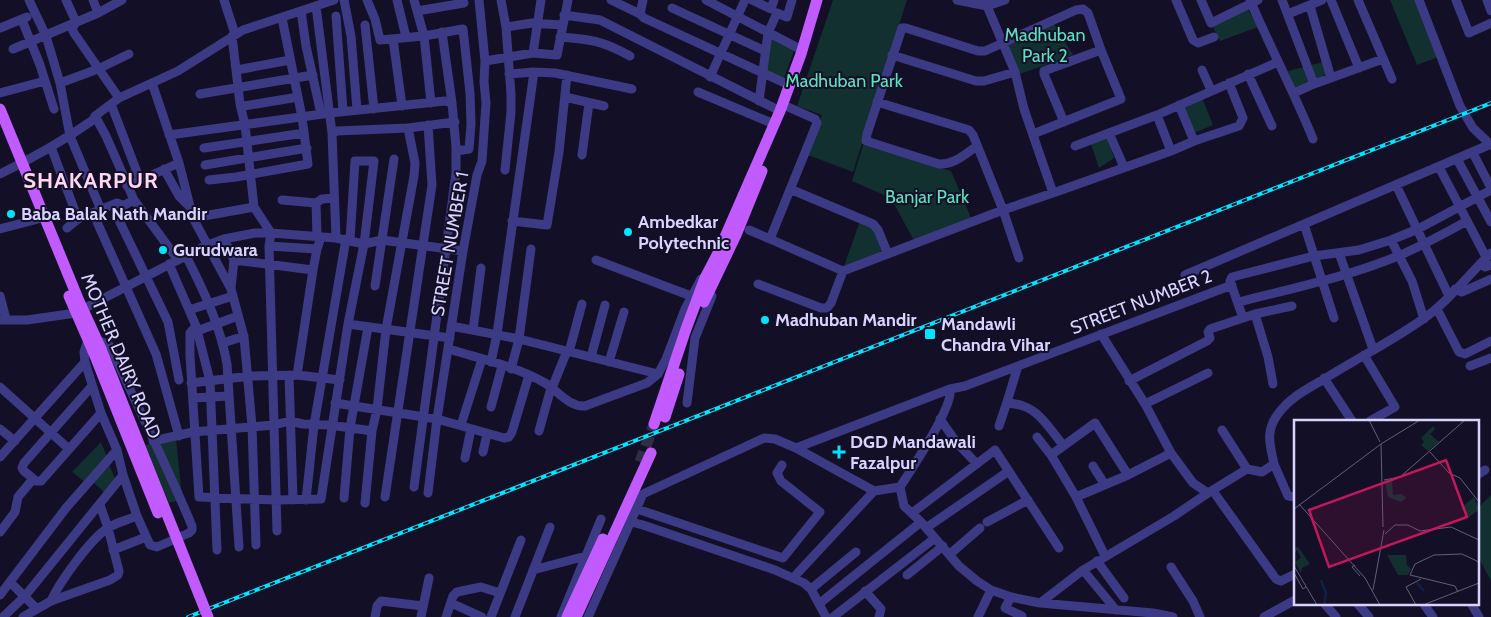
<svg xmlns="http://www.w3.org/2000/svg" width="1491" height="617" font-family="Cabin,sans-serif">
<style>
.green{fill:#12302f}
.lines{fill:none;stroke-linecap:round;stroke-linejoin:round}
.major-tunnel{stroke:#312d47;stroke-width:11;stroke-dasharray:11 5.5;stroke-linecap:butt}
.minor{stroke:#3d3a85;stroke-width:9}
.major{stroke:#c25bff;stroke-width:11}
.rail-casing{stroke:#00e5ff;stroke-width:4}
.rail{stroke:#130f26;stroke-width:2;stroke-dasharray:5.5;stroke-linecap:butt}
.major-bridge{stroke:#c25bff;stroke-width:11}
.poi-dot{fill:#00e5ff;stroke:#130f26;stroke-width:2}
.labels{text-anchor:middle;stroke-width:4;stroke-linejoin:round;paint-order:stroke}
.park-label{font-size:18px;fill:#5fe0c0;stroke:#130f26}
.poi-label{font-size:18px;font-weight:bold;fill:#d9d4ff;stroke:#130f26;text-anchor:start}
.street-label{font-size:18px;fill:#d9d4ff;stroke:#130f26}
.district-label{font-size:22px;font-weight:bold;letter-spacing:1px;fill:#ffd6f0;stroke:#130f26}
.inset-river{fill:none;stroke:#0c2248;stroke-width:2.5}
.inset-road{fill:none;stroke:#625e7d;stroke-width:1}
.view{fill:#c2185b;fill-opacity:0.15;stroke:#c2185b;stroke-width:2.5}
.inset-edge{fill:none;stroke:#d9d4ff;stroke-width:2.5}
</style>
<rect width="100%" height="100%" fill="#130f26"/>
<path class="green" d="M833 0H907L853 172 808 155 822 115 797 106Z
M1390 0H1415L1438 57 1417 65Z
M1248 9 1258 27 1220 41 1212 25Z
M1053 22 1073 55 1017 75 1006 42Z
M770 35 795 48 783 81 764 72Z
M1331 60 1333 71 1295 89 1288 71Z
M1201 95 1213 125 1192 134 1180 105Z
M1107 137 1114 158 1099 168 1091 144Z
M863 145 951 171 972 220 914 241 891 198 852 181Z
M860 221 872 225 885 253 843 269Z
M176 438 182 499 169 503 145 445Z
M101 442 108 459 86 483 72 472Z
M108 462 116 481 106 494 93 482Z
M1491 495V581L1477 555V509Z"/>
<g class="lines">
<path class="major-tunnel" d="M640 462 654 424"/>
<path class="minor" d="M29 0 46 36 60 83 70 136 101 210
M66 0 76 22
M93 0 98 13
M224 0 235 34
M344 0 351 36 357 110
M367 0 375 19 380 40 424 36 463 29 470 93 471 124 469 149 456 151
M397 0 406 37
M414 0 424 36 431 103
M501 0 506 27 511 94V112L505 170
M611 0 640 14
M643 0 640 14 644 18 789 85
M706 0 802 50
M752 0 771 9 774 0
M957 0 987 6 1005 0
M986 0 987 6 1015 72 1024 109 1053 193 1171 151 1194 141 1239 126 1243 118 1229 83
M1176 0 1193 40 1198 43 1214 37
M1201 0 1211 23 1258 0
M1250 0C1270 47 1294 92 1313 139
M1282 0 1314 84
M1331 0 1359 68
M1358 0 1392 79
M1419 0 1460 106 1473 128 1491 145
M1456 0 1469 33 1491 23
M1487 0 1491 11
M316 6 332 133 336 238
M1310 6 1331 78
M672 8 765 51
M301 11 306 46 321 114
M417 11 464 3
M1288 14 1322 0
M564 15 600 20 780 111
M336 16 343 111
M22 20 40 65 54 109
M76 22 72 29 74 33 119 98
M365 25 374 109
M506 27 532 23 562 25
M0 28 27 17
M442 32 452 103
M232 36 240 104 244 106 298 97
M560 37C590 39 603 41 630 56
M393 39 402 106
M13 49 98 13 122 0
M533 53 541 0
M892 55 976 81H984L1015 72
M485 61 533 53 557 55 568 0
M237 70 290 60
M1202 70 1211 90
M509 74 534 72 555 73 632 89
M1248 74 1272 126
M710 77 745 0
M60 83 98 69 129 54
M152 83 179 163 193 218 231 289 244 337 252 426 256 545
M698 92 774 124
M0 93 45 81
M1294 93 1314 84 1383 59
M200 94 313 75
M565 97 604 106
M759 101 768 33 777 13 787 17 792 0
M877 102 969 130 973 135 1003 210 1019 258
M111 104 140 180
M240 104 245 125 254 207 271 233 269 246 277 531
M1179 105 1194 141
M95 116 106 136 134 200 178 260
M1064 122 1044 74V71L1101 50
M332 133 337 131 408 128 455 122
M169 135 330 113 445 101 452 103 456 147V173L414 487
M977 146C965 154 954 165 939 164L866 141 867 134 902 28H906L978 51H985L1076 10 1083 9 1088 13 1101 50 1121 99 1033 134
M1075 146 1109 133
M51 147 78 219
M204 148 304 133
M1171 151 1157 115 1278 62
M1473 153 1491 188
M582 155 589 103
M1457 159 1491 222
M205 165 307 148
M1124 167 1109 133 1157 115
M1439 167 1486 257
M164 169 179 196 189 206
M0 174C33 158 63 141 93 120L95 116 119 98 178 71 243 30 334 0
M209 180 236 177 308 164 302 117 282 18
M1396 185 1449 296
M127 186 179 163
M790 189 873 224 878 230 888 254
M134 200 117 209 116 214 168 322 179 380
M282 200 316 203 322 199 334 198
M316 203 317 236
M93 213 156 354 179 436
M193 218 254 207
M512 221 547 225 559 152 567 75
M1304 224 1334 318
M67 228 78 219 117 203 122 205
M0 229 38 219
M749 230 770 239
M224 239 234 260 313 270
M1391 240 1412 281 1424 319
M269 246 317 249
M1339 253 1373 349
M186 256C204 291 220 325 227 364L239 547
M596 260 691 296
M1481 263 1485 267 1491 265
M169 264 196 326 210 381 217 550
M843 271 1003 210 1053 193
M1185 275 1491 144
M758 284 821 308H827L831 303 843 271 770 239 817 123 815 119 788 107
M375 286 394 159
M231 288 234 260
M1455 289 1462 292 1491 279
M0 296 6 319
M1239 302C1293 288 1347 277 1398 256 1422 246 1445 233 1467 221
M83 309 203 247 224 239 255 233H271L336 238 364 244 382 240 463 251
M1437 309 1459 352 1465 354 1491 341
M189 310 233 296
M1255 314 1268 357 1273 384
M1243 318 1230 281 1232 277 1314 256 1359 250 1391 240 1418 229 1491 190
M0 320H27L76 313
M348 324 450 338
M196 326 190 333V356L199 497 276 500 321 499 348 324 364 244 374 161H355L350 240
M451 326 519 339 531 249
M473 330 481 268
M197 331 238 316
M1101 334 1145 404 1171 453 1193 483 1208 493 1247 469 1262 472 1274 464C1270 445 1265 431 1278 414 1290 397 1309 388 1326 378 1358 358 1392 341 1423 319 1449 301 1469 274 1491 253
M88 340 84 352 85 362 101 413 117 450 123 475 137 516 150 545 157 547 189 533 192 530V526C167 466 138 408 111 348L109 345 97 340
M223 343 244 336
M449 349C480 359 516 366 545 383 558 391 569 407 585 406L647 383 658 374 666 359 685 309 701 279
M569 352 582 304
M1364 355 1395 407 1370 421
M591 357 605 305
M491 362 497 334 534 72
M609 362 624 312
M1470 366 1491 358
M511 369 519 339 658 374
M289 375 293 500
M297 375 313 270 317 249 321 237
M1324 378 1352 421
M1129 381 1207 341 1210 338 1208 332 1210 329 1255 314 1292 306
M191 383 251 376 297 375 340 380
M92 386 24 463 22 468 24 471 36 481H41L101 413
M0 387 69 449
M552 388 567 351
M193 398 228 396
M1007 402 1018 366
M335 403 437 419 504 438 509 437 512 432 529 375
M687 403 695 338 712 296
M1145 404 1208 373
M491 407 502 366
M940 419 957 443 977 464
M461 425 482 359
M999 426 1007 402C1012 404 1018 404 1023 406 1040 411 1052 432 1063 445
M0 429 15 441
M1222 430 1247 469
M539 431 551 388
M1037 437 1051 455 1095 423 1128 475 1171 453
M153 441 193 432 274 425 290 421 303 424 330 425 372 431
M796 448 950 389 965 386 1232 285
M483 452 487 434
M1051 455 1076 497 1105 556
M0 457 85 362
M465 458 471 429
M1274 464 1288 496 1295 497
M1093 466 1105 485
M1477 475 1485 470
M900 487C911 470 954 406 950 389
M1213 491 1276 579 1281 581 1295 574
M428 493 437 419 463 251 477 175 482 161 486 103 484 82 485 61 479 0
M385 497 432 185 428 125
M1076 497 1128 475
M344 498 350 428 368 327
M306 500 314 425 346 239
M365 503 372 431 377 409 386 329 414 176 415 163 408 128
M637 509 783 558 820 512 781 481 777 473 782 465
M912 513 995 450 1059 548
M631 522 643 525 775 570 804 583 811 589 826 617
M987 522 1028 500
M926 528 1009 471
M0 532 15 512 18 497 33 479
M113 550 146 537
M950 554 980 528
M1097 561 1124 598
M1171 567 1193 601 1200 617
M533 570 586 556
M1083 570 1116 610
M907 575 943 546
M793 578 874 491
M10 582 36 608
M811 589 856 552
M865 591 881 609 879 617
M0 595 66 508 117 450
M1011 597 1005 608 1022 616 1021 617
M51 601C59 583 91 538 108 528 117 522 128 520 137 516
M451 603 482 617
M820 603 921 522
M1040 603 1083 570 1174 516 1208 493
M1324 603 1336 617
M1357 603 1369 617
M1423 603 1433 617
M1471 603 1479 617
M3 617 25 596 123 475
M23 617 51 601 110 580 118 575 119 571 108 528 100 505
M375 617 377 606 381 601 423 606
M421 617 429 578
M446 617 453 596 457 592 481 587 500 593
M491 617 521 540
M515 617 550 527
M561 617 601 519
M588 617 643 494 764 438 775 439 796 448 874 491 900 487 904 506 921 522 959 566 977 581 991 590 1011 597 1040 603 1153 613 1173 617
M833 617 935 538
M978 617 991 590
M1264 617 1295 600"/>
<path class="major" d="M0 109 79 301 101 349
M69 296 93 351
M704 302 736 235 762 171
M665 417 679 374
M654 424 686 329 705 278 718 253 780 111 801 54 817 0
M567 617 603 539
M576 617 651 453"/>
<g class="rail-casing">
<path id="rail" d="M188 617 1491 103"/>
</g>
<use href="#rail" class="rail"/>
<path class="major-bridge" d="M101 349 208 617
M93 351 158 513"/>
</g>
<g class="poi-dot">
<circle cx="11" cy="214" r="5"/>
<circle cx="628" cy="232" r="5"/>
<circle cx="163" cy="250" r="5"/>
<circle cx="765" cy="320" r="5"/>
<rect x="924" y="328" width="12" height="12" rx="2.5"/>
<path d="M836.5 444.5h5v5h5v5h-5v5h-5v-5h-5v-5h5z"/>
</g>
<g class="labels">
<g class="park-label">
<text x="1045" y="41">Madhuban<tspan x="1045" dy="21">Park 2</tspan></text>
<text x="844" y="87">Madhuban Park</text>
<text x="927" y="203">Banjar Park</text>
</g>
<g class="poi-label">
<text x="21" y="220">Baba Balak Nath Mandir</text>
<text x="638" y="228">Ambedkar<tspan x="638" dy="21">Polytechnic</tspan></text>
<text x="173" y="256">Gurudwara</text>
<text x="775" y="326">Madhuban Mandir</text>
<text x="941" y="330">Mandawli<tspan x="941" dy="21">Chandra Vihar</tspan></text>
<text x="850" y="448">DGD Mandawali<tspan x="850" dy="21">Fazalpur</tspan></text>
</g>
<g class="street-label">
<text transform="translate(450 244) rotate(-80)" y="6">STREET NUMBER 1</text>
<text transform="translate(1141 302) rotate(-21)" y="6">STREET NUMBER 2</text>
<text transform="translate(121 356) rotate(67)" y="6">MOTHER DAIRY ROAD</text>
</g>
<g class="district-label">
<text x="91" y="188">SHAKARPUR</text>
</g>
</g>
<g transform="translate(1294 420)">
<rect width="185" height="185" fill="#130f26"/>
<path d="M139 6 141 9 136 14 145 22 134 31 127 25 130 22 127 18ZM91 60H98L99 75 108 74 112 78 107 82 94 77ZM180 77 185 90 175 97 167 88ZM4 127 16 144 8 148 7 153 1 142 7 138 3 130 0 135V128ZM93 135H112L113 145 117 149 114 155H104Z" fill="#12302f"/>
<path class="inset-river" d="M27 160 32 173 30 185M127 167 123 163 130 171"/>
<path class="inset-road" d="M75 0 86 22M87 24 89 107M136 32 155 53 166 58 185 82M90 60 106 57 171 0M5 84 71 158 86 185M0 89 87 24 126 0M91 114 101 105H114L126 111 157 107 185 120M61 145 58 147 66 156M0 146 23 185M0 153 9 169 12 167M116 155 121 144 140 135 168 134 185 142M116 155 161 166 164 172M79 170 90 110M122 185 112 167 127 159M129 185 185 163"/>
<path class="view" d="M152 40 173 97 35 147 15 90Z"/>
<rect width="185" height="185" class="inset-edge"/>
</g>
</svg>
